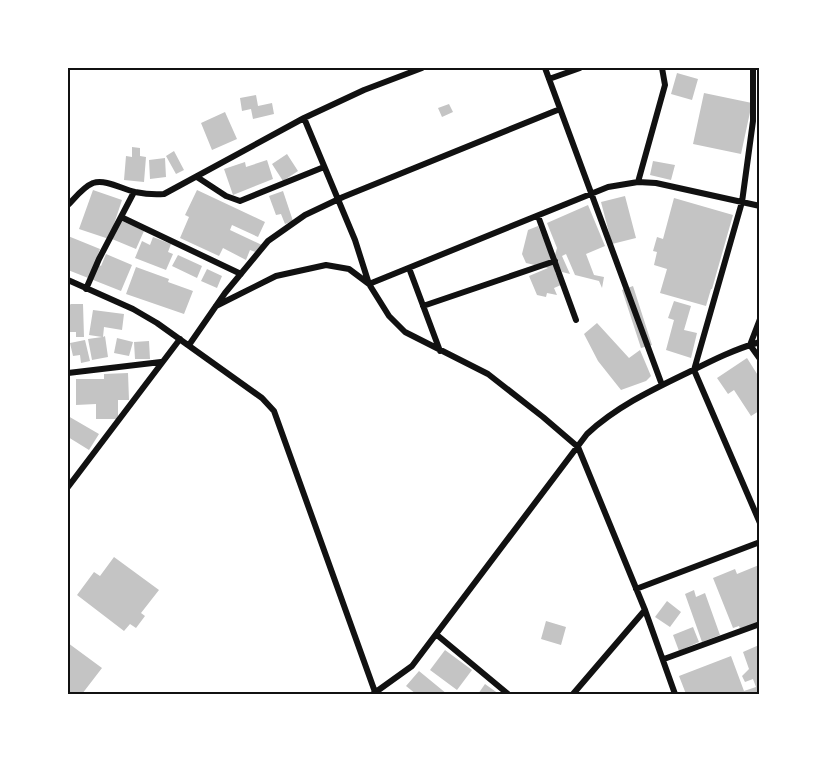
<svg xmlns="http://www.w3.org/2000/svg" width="827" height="762" font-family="Manrope,sans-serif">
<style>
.building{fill:#c4c4c4}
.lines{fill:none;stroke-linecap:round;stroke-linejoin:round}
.minor{stroke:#111;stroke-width:6}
.neatline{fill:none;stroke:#111;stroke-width:2}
</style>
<rect width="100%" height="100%" fill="#fff"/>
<path class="building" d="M677 73 698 79 692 100 671 94Z
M704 93 752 103 741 154 693 144Z
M256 95 258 106 272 103 274 114 253 119 251 109 242 111 240 98Z
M449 104 453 112 442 117 438 108Z
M225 112 237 139 212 150 201 123Z
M132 147 140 148V156L146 157 144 182 124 180 126 156 132 157Z
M174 151 184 170 176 174 166 156Z
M287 154 298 171 283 181 272 164Z
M165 158 166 177 150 179 149 160Z
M267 160 273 179 233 195 224 169 245 162 246 167Z
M653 161 675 165 671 180 650 175Z
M93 190 122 200 109 239 79 229Z
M197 190 265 222 258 237 232 225 230 230 262 245 258 253 250 250 246 260 223 248 219 256 180 238 189 217 185 215Z
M283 191 293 221 285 224 281 214 276 215 269 196Z
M625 196 636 238 612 244 601 202Z
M674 198 733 215 712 289H711L706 306 660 293 667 269 654 265 657 252 653 251 657 237 663 239Z
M588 205 605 246 586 254 594 275 604 277 602 288 599 281 575 275 566 254 562 256 570 274 562 272 557 261 555 272 561 285 554 288 557 295 547 293 546 297 537 295 529 276 548 268 526 263 522 254 528 230 538 226 553 262 557 248 547 223Z
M120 220 144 231 136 249 112 239Z
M68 236 100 249 95 263 101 266 106 254 132 265 121 291 68 270Z
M153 237 171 244 168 252 173 254 166 270 135 258 142 241 150 245Z
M178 255 202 266 197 278 172 266Z
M136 267 169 279 168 282 193 291 184 314 126 294Z
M207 269 222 276 217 288 201 281Z
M633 286 652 345 641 348 622 290Z
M674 301 691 306 684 330 697 333 691 358 666 350 674 320 668 318Z
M71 304H83L84 337H76V332H68V306Z
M93 310 124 314 122 330 104 327 103 337 105 336 108 357 92 360 88 339 102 337 89 335Z
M597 323 629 358 640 350 651 376 646 381 621 390 598 361 584 334Z
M117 338 133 342 129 356 114 353Z
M85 340 90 361 81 363 80 355 73 356 70 343Z
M149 341 150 359H135L134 342Z
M747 358 759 377V411L751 416 734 390 728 394 717 378Z
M128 373 129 400H118V419H96V404L76 405V379H104V374Z
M68 416 99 434 89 450 68 437Z
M114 557 159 590 141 613 145 616 136 628 130 624 124 631 77 595 94 572 100 576Z
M759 565V623L741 631 739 626 733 628 713 578 735 569 737 574Z
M694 590 696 597 705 593 720 635 702 642 685 594Z
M667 601 681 612 670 627 655 617Z
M546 621 566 627 561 645 541 639Z
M693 627 699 642 679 651 673 635Z
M68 643 102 668 82 694H68Z
M759 645V694H686L679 676 731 656 744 691 756 687 753 679 745 682 742 676 749 669 743 652Z
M445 650 472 670 457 690 430 670Z
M419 671 447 694H416L406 686Z
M485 684 499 694H478Z"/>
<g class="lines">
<path class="minor" d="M545 68 662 385
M753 68V121L742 202 694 370 760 523
M549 79 580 68
M304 118 355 240 369 284 608 187 638 182 656 183 760 206
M197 177 226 196 240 201 324 167
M638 182 665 85 662 68
M68 205C75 198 83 187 93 183 106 179 122 189 135 192 145 194 154 195 164 194L304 118 364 90 422 68
M538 216 576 320
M121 217 241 274
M409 268 440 351
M68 280 133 309 157 323 262 398 274 411 375 692
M86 289 99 259 134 192
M216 306 276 276 326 265 349 269 369 284 389 316 405 332 488 374 543 417 578 447 645 610 675 694
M423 306 555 261
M760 319 750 345 760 359
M189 345 225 293 268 241 305 215 343 197 560 109
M68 373 161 362
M68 487 180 339
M636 589 760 542
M437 635 508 694
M664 659 760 624
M373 694 412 666 587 434C617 406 654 389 691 371 713 360 735 349 760 342
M573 694 645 610"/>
</g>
<rect width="827" height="762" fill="none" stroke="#ffffff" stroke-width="138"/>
<rect x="69" y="69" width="689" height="624" class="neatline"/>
</svg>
